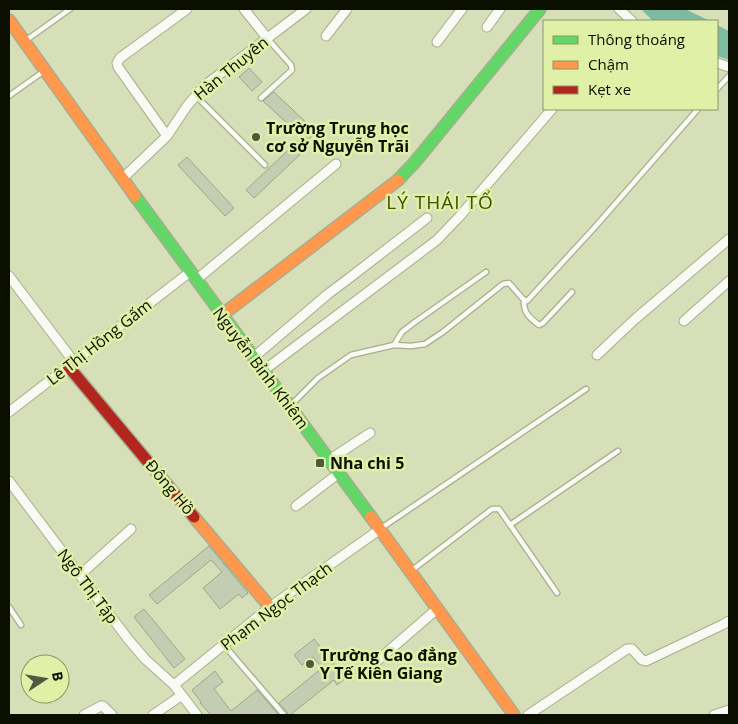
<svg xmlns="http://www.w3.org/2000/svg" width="738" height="724" font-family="'Open Sans',sans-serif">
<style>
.water{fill:#7dbaa2}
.building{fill:#c2cdb1;stroke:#9ca78b}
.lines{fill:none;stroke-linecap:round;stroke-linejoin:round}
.lane-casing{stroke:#a7ae8e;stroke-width:7}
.street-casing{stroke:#a7ae8e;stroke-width:11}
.fast-casing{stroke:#a7ae8e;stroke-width:14}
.slow-casing{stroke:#a7ae8e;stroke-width:14}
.jam-casing{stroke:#a7ae8e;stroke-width:14}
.lane{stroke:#f9faf4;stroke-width:4.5}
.street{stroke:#f9faf4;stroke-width:9}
.fast{stroke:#63d668;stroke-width:11}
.slow{stroke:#ff974d;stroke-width:11}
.jam{stroke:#b3261e;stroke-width:11}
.poi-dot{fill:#525840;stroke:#e0f0a7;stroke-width:2}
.labels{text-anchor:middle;stroke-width:5;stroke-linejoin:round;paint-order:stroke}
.street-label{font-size:16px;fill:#0b0f00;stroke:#e0f0a7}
.poi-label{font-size:16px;font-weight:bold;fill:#0b0f00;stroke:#e0f0a7;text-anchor:start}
.quarter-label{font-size:19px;letter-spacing:1px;fill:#444f00;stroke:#e0f0a7}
</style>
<rect width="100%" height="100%" fill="#d7dfb8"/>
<path class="water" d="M641 9H685L710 21H653Z
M717 25 729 31V60L717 56Z"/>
<path class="building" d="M249 68 262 82 252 91 239 77Z
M274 92 312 128 313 127 317 130 304 145 307 148 254 198 246 190 302 137 263 101Z
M187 157 234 208 225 216 178 165Z
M209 546 248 593 242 598 239 594 220 609 203 588 222 572 211 560 157 604 149 595Z
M144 609 185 659 174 668 134 617Z
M314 639 346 678 337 685 334 680 290 715H288L287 712 279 703 322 668 313 657 302 665 294 655Z
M215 671 223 682 214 689 231 711 257 690 279 715H211L200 703 201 702 192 690Z"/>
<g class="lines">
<g class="lane-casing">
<path id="lane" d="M25 41 70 9
M717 89 729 76
M9 96 44 71
M196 96 265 165
M261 98 292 70 291 65 267 38
M524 300C523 313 530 318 539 325L543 323 572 292
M394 345 402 332 415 322 486 272
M291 405 318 378 351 355 394 345 411 346 425 344 443 332 503 284 509 283 523 299 527 301 595 227 698 109
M510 525 618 451
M380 529 586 389
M411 571 492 509H499L557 593
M9 607 21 625
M224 645 284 715"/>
</g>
<g class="street-casing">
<path id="street" d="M244 9 267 38
M619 9 632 21
M487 27 500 9
M326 36 347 9
M437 42 462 9
M717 63 729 67
M167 136 118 67 117 63 120 58 187 9
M123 178 167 136 187 106 204 86 306 9
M9 276 74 362
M196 280 336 164
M684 321 729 281
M597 355 634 320 729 239
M254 357 328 294 348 279 427 218
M263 371 437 240 459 217 552 109
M9 412 190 272
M329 460 370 433
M9 481 128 639 145 659 174 685 197 715
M296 506 339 473
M80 575 131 529
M377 661 437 609
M174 685 270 607 379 530
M84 715 101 706H103L112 715
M153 715 182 695
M528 715 627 649H632L642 660 646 661 722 625 729 621
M714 715 729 710"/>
</g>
<g class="fast-casing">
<path id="fast" d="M398 180 415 162 540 9
M135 196 371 517"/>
</g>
<g class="slow-casing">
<path id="slow" d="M9 20 135 196
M222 315 398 180
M194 517 270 607
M371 517 514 715"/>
</g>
<g class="jam-casing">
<path id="jam" d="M68 366 194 517"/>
</g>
<use href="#lane" class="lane"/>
<use href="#street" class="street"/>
<use href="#fast" class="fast"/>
<use href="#slow" class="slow"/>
<use href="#jam" class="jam"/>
</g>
<g class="poi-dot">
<circle cx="256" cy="137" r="5"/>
<rect x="315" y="458" width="10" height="10" rx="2.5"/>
<circle cx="310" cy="664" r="5"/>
</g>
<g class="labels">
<g class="street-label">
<text transform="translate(231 68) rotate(-39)" y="6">Hàn Thuyên</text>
<text transform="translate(99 342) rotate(-38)" y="6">Lê Thị Hồng Gấm</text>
<text transform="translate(261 368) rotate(53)" y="6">Nguyễn Bỉnh Khiêm</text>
<text transform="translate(170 487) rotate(50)" y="6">Đông Hồ</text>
<text transform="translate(88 586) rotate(53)" y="6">Ngô Thị Tập</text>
<text transform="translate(276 606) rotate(-37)" y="6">Phạm Ngọc Thạch</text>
</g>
<g class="poi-label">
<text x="266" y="134">Trường Trung học<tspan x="266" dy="18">cơ sở Nguyễn Trãi</tspan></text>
<text x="330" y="469">Nha chi 5</text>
<text x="320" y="661">Trường Cao đẳng<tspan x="320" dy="18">Y Tế Kiên Giang</tspan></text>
</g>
<g class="quarter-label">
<text x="440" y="209">LÝ THÁI TỔ</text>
</g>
</g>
<rect width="738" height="724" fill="none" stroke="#0b0f00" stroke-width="20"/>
<rect x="543" y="20" width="175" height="90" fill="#e0f0a7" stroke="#8b9664"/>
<rect x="553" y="36" width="25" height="8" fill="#63d668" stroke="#8b9664"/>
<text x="588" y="45" font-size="15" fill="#0b0f00">Thông thoáng</text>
<rect x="553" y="61" width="25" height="8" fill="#ff974d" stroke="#8b9664"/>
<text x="588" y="70" font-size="15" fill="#0b0f00">Chậm</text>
<rect x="553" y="86" width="25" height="8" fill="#b3261e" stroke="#8b9664"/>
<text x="588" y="95" font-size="15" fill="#0b0f00">Kẹt xe</text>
<g transform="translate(45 679) rotate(78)"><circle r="24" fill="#e0f0a7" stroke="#8b9664"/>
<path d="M0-4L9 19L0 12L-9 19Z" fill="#525840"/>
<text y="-8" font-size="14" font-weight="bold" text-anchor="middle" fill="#0b0f00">B</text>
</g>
</svg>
